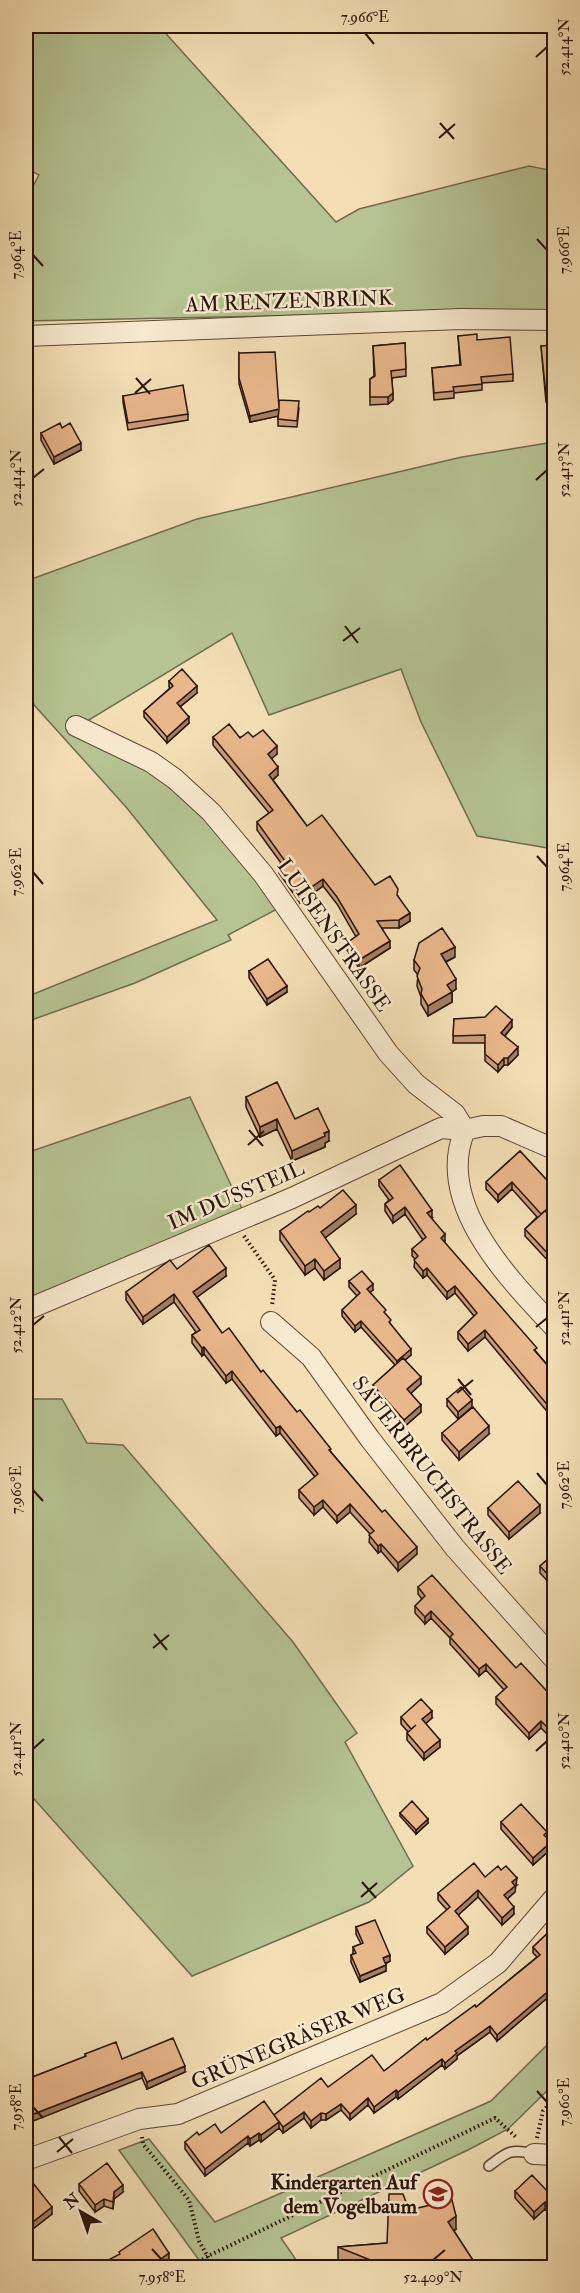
<svg xmlns="http://www.w3.org/2000/svg" width="580" height="2293" font-family="'IM FELL Double Pica',serif">
<style>
.green{fill:#b6c392;stroke:#706c4e;stroke-width:1.5}
.lines{fill:none;stroke-linecap:round;stroke-linejoin:round}
.lane-casing{stroke:#5c4734;stroke-width:12}
.street-casing{stroke:#5c4734;stroke-width:22}
.path{stroke:#291409;stroke-width:4;stroke-dasharray:1.5 3;stroke-linecap:butt}
.lane{stroke:#f8eacf;stroke-width:9}
.street{stroke:#f8eacf;stroke-width:20}
.wall{fill:#c89d78;stroke:#291409;stroke-width:1.5}
.shaded-wall{fill:#a38062;stroke:#291409;stroke-width:1.5}
.building{fill:#e9b78c;stroke:#291409;stroke-width:1.5}
.ticks{fill:none;stroke:#291409;stroke-width:2}
.labels{text-anchor:middle;stroke-width:5;stroke-linejoin:round;paint-order:stroke}
.street-label{font-size:21px;fill:#291409;stroke:#f8eacf}
.poi-label{font-size:21px;font-weight:bold;fill:#291409;stroke:#f8eacf;text-anchor:end}
.neatline{fill:none;stroke:#291409;stroke-width:2}
.ticks-label{font-size:15px;text-anchor:middle;fill:#291409}
</style>
<rect width="100%" height="100%" fill="#f4dfb5"/>
<filter id="stains"><feTurbulence type="fractalNoise" baseFrequency=".00333" numOctaves="4"/><feColorMatrix values="0 0 0 0 .2 0 0 0 0 .09 0 0 0 0 .02 0 0 0 .5 -.17"/></filter>
<radialGradient id="worn" r=".72"><stop offset=".6" stop-color="#630" stop-opacity="0"/><stop offset="1" stop-color="#630" stop-opacity=".3"/></radialGradient>
<path class="green" d="M26 26H159L336 222 359 209 529 166 554 171V310L26 321V199L39 175 26 168Z
M554 442V849L477 836 421 722 401 669 269 715 232 633 87 721 150 768 205 815 279 908 228 935 231 940 135 983 26 1022V997L217 920 126 807 35 706 26 689V581L197 519 462 457Z
M190 1097 244 1213 26 1302V1153Z
M26 1399H62L87 1443 123 1445 293 1642 357 1733 345 1742 413 1866 369 1902 192 1976 26 1790Z
M554 2038V2084L508 2129 468 2150 281 2238 301 2267H204L119 2150 149 2139 215 2222 491 2101Z"/>
<g class="lines">
<g class="lane-casing">
<path id="lane" d="M489 2166C507 2152 511 2148 534 2154"/>
</g>
<g class="street-casing">
<path id="street" d="M26 336 461 319 554 320
M76 726 151 762 175 779 211 812 263 874 388 1053 416 1084 455 1114 465 1130
M465 1130C434 1203 508 1278 554 1327
M26 1310 292 1198 441 1128 465 1130 483 1126H501L554 1149
M271 1322 311 1357 370 1439 455 1548 554 1659
M534 2154 554 2155
M26 2160 139 2119 178 2114 442 2003 498 1963 554 1898"/>
</g>
<path class="path" d="M244 1236 275 1280 272 1306
M142 2137 143 2144 189 2200 199 2241 214 2268
M537 2138 543 2111 554 2099
M192 2268 206 2257 495 2118 516 2137"/>
<use href="#lane" class="lane"/>
<use href="#street" class="street"/>
</g>
<path class="wall" d="M458 336 477 340 513 374V381L482 383V390L454 393V398L434 400 432 368 460 365Z
M405 343 406 376 392 378 393 400 388 404 370 405V379L374 376 373 346Z
M555 345V402H546L541 346Z
M239 353 279 408H299L297 427 278 426V416L250 422 239 384Z
M123 396 188 414V420L128 430 123 402Z
M41 433 81 450 54 464 41 440Z
M169 681 197 693 180 707 189 723 167 743 144 717V711L170 688 169 687Z
M213 737H253L277 754 271 758 278 775 273 780 307 826 375 885 398 896 410 921 399 928H382L390 948 359 968 347 950V943L356 937 337 904 323 886 300 903 279 873V865L281 863 257 830V822L269 813 213 745Z
M455 957 446 962 456 989 452 992V1002L428 1016 421 1004V997L417 986 418 975 414 970V960Z
M249 971 287 992 267 1005 249 978Z
M454 1019 512 1027 505 1036 518 1055 508 1065H504L498 1072 485 1061V1043H453Z
M246 1097 295 1119 329 1141 325 1143V1147L292 1161 277 1129 260 1137 246 1107Z
M520 1151 555 1189V1209L548 1214 555 1221V1261L551 1264 525 1236V1229L537 1217 512 1189 498 1202 486 1189V1182Z
M379 1180 432 1217H431L445 1241 444 1242 555 1374V1421L485 1337 468 1351 458 1339V1332L474 1316 455 1293 447 1299 427 1275 423 1278 414 1267 415 1259 412 1256V1249L423 1240 405 1214 393 1223 385 1211V1204L389 1200 379 1186Z
M320 1208 356 1214 325 1238 340 1268 324 1280 315 1268 305 1275 280 1240V1231L309 1212Z
M177 1269 226 1276 197 1297 222 1333 261 1372 297 1412 331 1452 417 1554 398 1571 381 1551 378 1553 369 1542 370 1534 350 1512 337 1523 323 1507 314 1515 299 1498V1490L315 1477 280 1433 276 1436 232 1379 226 1383 204 1354 202 1356 192 1343V1335L196 1332 174 1302 143 1324 126 1300V1292Z
M349 1281 373 1290 370 1292 386 1315 391 1325 411 1355 405 1360 421 1384 411 1393 421 1412 404 1427 373 1392V1385L395 1365 361 1327 355 1332 342 1316V1310L357 1296 349 1287Z
M447 1399 472 1407 458 1419 447 1406Z
M442 1433 489 1434 459 1460 442 1440Z
M488 1508 540 1513 509 1539 488 1515Z
M555 1553V1589L540 1573V1566Z
M418 1587 555 1700V1742L541 1728 529 1739 496 1704V1697L504 1690 486 1670 479 1676 450 1644V1638L431 1618 425 1624 415 1613V1606L422 1599 418 1594Z
M401 1717 432 1718 425 1724 440 1747 424 1760 407 1740V1733L408 1732 401 1724Z
M400 1813 428 1823 416 1834 400 1816Z
M501 1822 547 1838 551 1849 533 1865 501 1829Z
M485 1877 517 1885 515 1886V1892L507 1899 514 1914 502 1925 478 1897 458 1915 468 1934 445 1954 427 1933V1927L447 1910 438 1900V1893Z
M555 1926V1988L552 1990V1994L497 2041 490 2032 457 2056V2059L445 2069 442 2065 398 2099 396 2097 374 2113 368 2105 350 2120 341 2110 326 2120H321L311 2128 304 2118 283 2133 279 2128 261 2142 259 2140 250 2146 248 2143 205 2176 185 2149V2142L199 2135 221 2133 274 2115 328 2087 384 2071 476 2007 537 1957 533 1953V1947Z
M356 1927 390 1961 385 1964 386 1971 360 1982 351 1962V1955L353 1954V1947L361 1944 356 1934Z
M85 2054 122 2059 185 2072 147 2089 142 2078 31 2086 30 2078 85 2057Z
M26 2180 52 2214 29 2232 26 2227Z
M79 2184 123 2192 114 2199 113 2209 104 2206 95 2212 79 2191Z
M515 2191 550 2194 555 2191V2220L545 2209 534 2219 515 2198Z
M409 2210 456 2229 454 2231 478 2268H358L338 2260V2247L387 2243Z"/>
<path class="shaded-wall" d="M393 393V400L388 404V397Z
M279 409V416L250 422V416Z
M81 443V450L54 464V457Z
M28 495V503L26 506V498Z
M197 686V693L177 709V703Z
M189 717V723L167 743V737Z
M277 746V754L268 762V754Z
M278 767V775L269 783V775Z
M323 879V886L300 903V895Z
M410 913V921L399 928V920Z
M390 941V948L359 968V960Z
M455 947V957L441 964V954Z
M456 979V989L450 993 452 992V1002L428 1016V1006L447 985Z
M287 986V992L267 1005V999Z
M512 1020V1027L501 1040V1033Z
M518 1047V1055L508 1065V1058Z
M504 1058V1065L498 1072V1065Z
M277 1119V1129L260 1137V1127Z
M329 1131V1141L325 1143V1147L292 1161V1151Z
M512 1182V1189L498 1202V1195Z
M555 1202V1209L541 1221V1214Z
M356 1205V1214L321 1241V1232Z
M405 1207V1214L393 1223V1216Z
M432 1210V1217L427 1220V1213Z
M445 1234V1241L441 1245V1238Z
M555 1254V1261L551 1264V1257Z
M315 1259V1268L305 1275V1266Z
M340 1259V1268L324 1280V1271Z
M226 1268V1276L193 1300V1292Z
M427 1268V1275L423 1278V1271Z
M373 1284V1290L367 1295V1289Z
M455 1286V1293L447 1299V1292Z
M174 1294V1302L143 1324V1317Z
M361 1321V1327L355 1332V1326Z
M485 1330V1337L468 1351V1344Z
M204 1347V1354L202 1356V1348Z
M411 1349V1355L397 1367V1361Z
M232 1371V1379L226 1383V1376Z
M421 1377V1384L407 1397V1389Z
M472 1400V1407L458 1419V1412Z
M421 1405V1412L404 1427V1420Z
M280 1426V1433L276 1436V1428Z
M489 1426V1434L459 1460V1452Z
M323 1500V1507L314 1515V1507Z
M350 1504V1512L337 1523V1516Z
M540 1505V1513L509 1539V1532Z
M381 1544V1551L378 1553V1546Z
M417 1547V1554L398 1571V1563Z
M431 1611V1618L425 1624V1617Z
M486 1664V1670L479 1676V1669Z
M432 1711V1718L422 1727V1719Z
M541 1721V1728L529 1739V1733Z
M440 1740V1747L424 1760V1753Z
M428 1819V1823L416 1834V1830Z
M551 1842V1849L533 1865V1858Z
M517 1878 515 1892 504 1902V1895L512 1882Z
M478 1890V1897L455 1918V1911Z
M514 1907V1914L502 1925V1918Z
M468 1927V1934L445 1954V1947Z
M390 1955V1961L383 1965V1958Z
M386 1965V1971L360 1982V1976Z
M555 1982V1988L552 1990V1994L497 2041V2035Z
M490 2026V2032L457 2056V2059L445 2069V2063L455 2051Z
M442 2059V2065L398 2099V2092Z
M185 2066V2072L147 2089V2082Z
M142 2072V2078L26 2124V2117Z
M396 2090V2097L374 2113V2107Z
M368 2098V2105L350 2120V2114Z
M341 2104V2110L326 2120V2114Z
M304 2112V2118L283 2133V2127Z
M321 2113V2120L311 2128V2121Z
M279 2122V2128L261 2142V2135Z
M259 2133V2140L250 2146V2139Z
M248 2136V2143L205 2176V2169Z
M123 2185V2192L114 2199 113 2209 114 2192Z
M104 2199V2206L95 2212V2205Z
M545 2202V2209L534 2219V2212Z
M52 2207V2214L29 2232V2225Z
M456 2216V2229L448 2235V2222Z
M169 2253V2260L158 2268H148Z"/>
<path class="building" d="M477 334V340L510 337 513 374 481 377 482 384 453 387 454 391 434 393 432 368 461 365 458 336Z
M405 343 406 369 391 371 393 393 388 397H370V379L375 376 373 346Z
M555 345V394L546 395 541 346Z
M275 352 279 408V400L299 401 297 421 278 419 279 409 250 416 239 378V353Z
M183 385 188 414 128 423 123 396Z
M60 423 62 428 70 423 81 443 54 457 41 433Z
M182 669 197 686 177 703 189 717 167 737 144 711 173 686 169 681Z
M229 724 240 738 248 732 253 737 263 730 277 746 268 754 278 767 269 775 307 826 322 815 375 885 390 876 398 889 397 895 410 913 399 920 377 921 390 941 359 960 347 943 359 934 337 897 323 879 300 895 279 865 285 861 257 822 273 810 213 737Z
M442 928 455 947 441 954 456 979 447 985 452 992 428 1006 421 994 422 989 417 976 420 968 414 960 419 943Z
M268 959 287 986 267 999 249 971Z
M496 1006 512 1020 501 1033 518 1047 508 1058H504L498 1065 485 1054V1035L453 1036 454 1019 485 1017Z
M277 1082 295 1119 318 1108 329 1131 324 1133 325 1136 292 1151 277 1119 260 1127 246 1097Z
M520 1151 555 1189V1202L541 1214 512 1182 498 1195 486 1182Z
M400 1165 432 1210 427 1213 445 1234 441 1238 537 1348 534 1350 555 1374V1414L485 1330 468 1344 458 1332 477 1313 455 1286 447 1292 427 1268 423 1271 414 1260 418 1256 412 1249 426 1237 405 1207 393 1216 385 1204 393 1198 379 1180Z
M343 1190 356 1205 321 1232 340 1259 324 1271 315 1259 305 1266 280 1231 308 1211 309 1212 318 1206 320 1208Z
M545 1211 555 1221V1254L551 1257 525 1229Z
M209 1245 226 1268 193 1292 222 1333 229 1328 261 1372 263 1370 297 1412 300 1410 331 1449 329 1450 382 1512 385 1510 417 1547 398 1563 381 1544 378 1546 369 1535 374 1531 350 1504 337 1516 323 1500 314 1507 299 1490 318 1474 280 1426 276 1428 232 1371 226 1376 204 1347 202 1348 192 1335 200 1330 174 1294 143 1317 126 1292 170 1260 177 1269Z
M362 1271 373 1284 367 1289 386 1310 384 1312 391 1320 389 1322 411 1349 397 1361 361 1321 355 1326 342 1310 360 1293 349 1281Z
M403 1358 421 1377 407 1389 421 1405 404 1420 373 1385Z
M461 1387 472 1400 458 1412 447 1399Z
M473 1407 489 1426 459 1452 442 1433Z
M518 1481 540 1505 509 1532 488 1508Z
M555 1553V1582L540 1566Z
M432 1575 516 1668 521 1663 555 1700V1735L541 1721 529 1733 496 1697 507 1687 486 1664 479 1669 450 1637 453 1634 431 1611 425 1617 415 1606 425 1596 418 1587Z
M421 1699 432 1711 422 1719 440 1740 424 1753 407 1733 416 1725 411 1729 401 1717Z
M412 1801 428 1819 416 1830 400 1813Z
M521 1804 547 1832 544 1835 551 1842 533 1858 501 1822Z
M474 1863 485 1877 498 1866 501 1870 506 1866 517 1878 512 1882 515 1886 504 1895 514 1907 502 1918 478 1890 455 1911 468 1927 445 1947 427 1927 450 1907 438 1893Z
M375 1920 390 1955 383 1958 386 1965 360 1976 351 1955 356 1953 353 1947 363 1943 356 1927Z
M555 1926V1982L551 1986 552 1988 497 2035 490 2026 455 2051 457 2053 445 2063 442 2059 398 2092 396 2090 374 2107 368 2098 350 2114 341 2104 326 2114 321 2113 311 2121 304 2112 283 2127 274 2115 321 2078 328 2087 372 2055 384 2071 426 2038 427 2040 475 2005 476 2007 540 1955 533 1947Z
M173 2038 185 2066 147 2082 142 2072 26 2117V2088L33 2085 30 2078 86 2056 85 2054 116 2042 122 2059Z
M264 2101 279 2122 261 2135 259 2133 250 2139 248 2136 205 2169 185 2142 197 2132 199 2135 215 2124 221 2133Z
M107 2163 123 2185 114 2192 113 2202 104 2199 95 2205 79 2184Z
M532 2175 550 2194 555 2191V2212L545 2202 534 2212 515 2191Z
M29 2178 52 2207 29 2225 26 2221V2180Z
M389 2194H403L409 2210 452 2200 456 2216 448 2222 478 2268H458L449 2262 444 2268H390L338 2247 387 2243Z
M153 2229 169 2253 148 2268H93L120 2254 119 2252Z"/>
<path class="ticks" d="M365 33 374 44M536 57 547 47M440 123 454 139M439 138 455 124M537 239 547 250M33 255 43 266M136 378 150 394M135 393 151 379M33 478 44 469M536 480 547 470M345 626 358 643M343 641 360 628M537 856 547 867M33 872 43 884M249 1130 263 1146M248 1145 264 1131M33 1325 44 1316M536 1327 547 1318M458 1379 471 1395M457 1393 473 1380M537 1473 547 1485M33 1490 43 1501M154 1634 167 1650M153 1648 169 1635M33 1749 44 1739M536 1751 547 1741M362 1882 376 1898M361 1897 377 1883M537 2091 547 2102M33 2107 43 2118M59 2137 72 2153M57 2152 73 2139M152 2249 162 2260M433 2260 445 2250"/>
<defs>
<g id="school-ring" transform="scale(1.5)"><circle r="9.5" fill="#f8eacf" stroke="#8f2418" stroke-width="1.5"/><path d="M0-5L7-2L0 1L-7-2ZM-4 1L0 2.5L4 1V4Q0 6-4 4Z" fill="#8f2418"/></g>
</defs>
<g fill-rule="evenodd">
<use href="#school-ring" x="438" y="2194"/>
</g>
<g class="labels">
<g class="street-label">
<text transform="translate(289 301) rotate(-2)" y="7">AM RENZENBRINK</text>
<text transform="translate(334 935) rotate(55)" y="7">LUISENSTRASSE</text>
<text transform="translate(236 1195) rotate(-23)" y="7">IM DUSSTEIL</text>
<text transform="translate(432 1475) rotate(52)" y="7">SAUERBRUCHSTRASSE</text>
<text transform="translate(298 2038) rotate(-23)" y="7">GRÜNEGRÄSER WEG</text>
</g>
<g class="poi-label">
<text x="417" y="2189">Kindergarten Auf<tspan x="417" dy="24">dem Vogelbaum</tspan></text>
</g>
</g>
<rect width="580" height="2293" fill="none" stroke="#f4dfb5" stroke-width="66"/>
<g transform="translate(81 2212) rotate(320)" stroke="#f8eacf" stroke-width="4.5" paint-order="stroke">
<path d="M0-4.5L10 22L0 15L-10 22Z" fill="#291409"/>
<text y="-9" font-size="16" font-weight="bold" text-anchor="middle" fill="#291409">N</text>
</g>
<rect x="33" y="33" width="514" height="2227" class="neatline"/>
<g class="ticks-label">
<text x="365" y="22">7.966°E</text>
<text transform="translate(564 47) rotate(-90)" y="5">52.414°N</text>
<text transform="translate(564 250) rotate(-90)" y="5">7.966°E</text>
<text transform="translate(16 255) rotate(-90)" y="5">7.964°E</text>
<text transform="translate(564 470) rotate(-90)" y="5">52.413°N</text>
<text transform="translate(16 478) rotate(-90)" y="5">52.414°N</text>
<text transform="translate(564 867) rotate(-90)" y="5">7.964°E</text>
<text transform="translate(16 872) rotate(-90)" y="5">7.962°E</text>
<text transform="translate(564 1318) rotate(-90)" y="5">52.411°N</text>
<text transform="translate(16 1325) rotate(-90)" y="5">52.412°N</text>
<text transform="translate(564 1485) rotate(-90)" y="5">7.962°E</text>
<text transform="translate(16 1490) rotate(-90)" y="5">7.960°E</text>
<text transform="translate(564 1741) rotate(-90)" y="5">52.410°N</text>
<text transform="translate(16 1749) rotate(-90)" y="5">52.411°N</text>
<text transform="translate(564 2102) rotate(-90)" y="5">7.960°E</text>
<text transform="translate(16 2107) rotate(-90)" y="5">7.958°E</text>
<text x="162" y="2282">7.958°E</text>
<text x="433" y="2282">52.409°N</text>
</g>
<rect width="100%" height="100%" filter="url(#stains)"/>
<rect width="100%" height="100%" fill="url(#worn)"/>
</svg>
